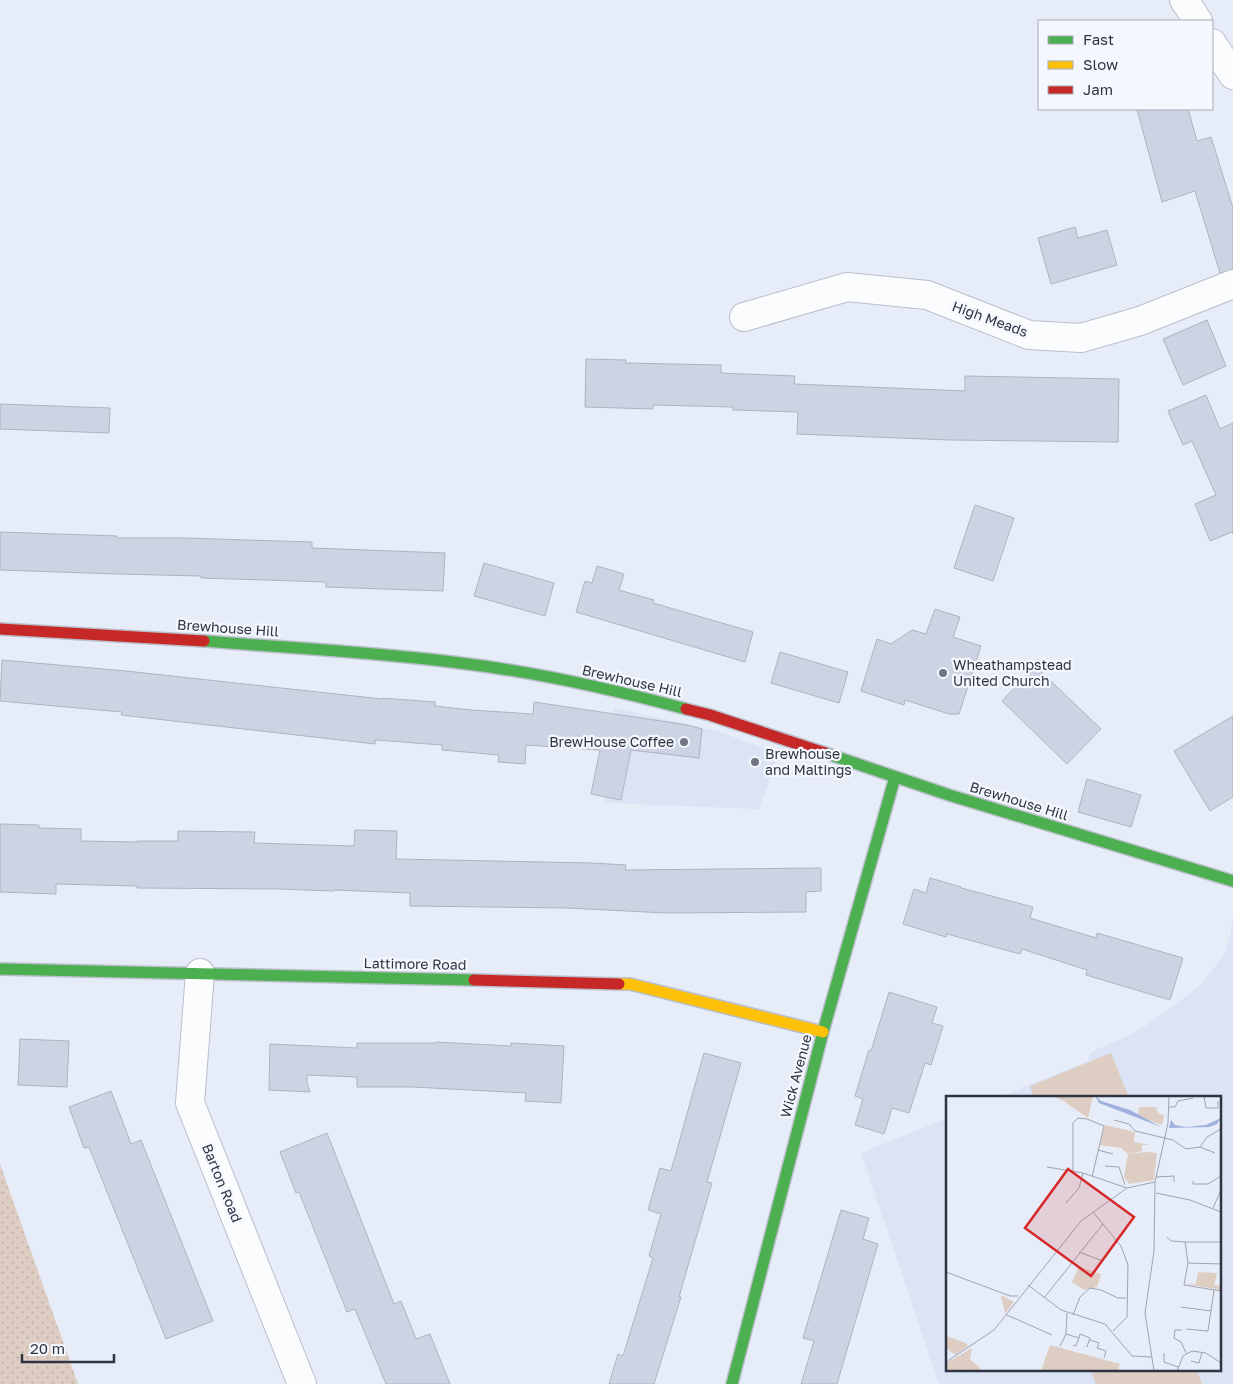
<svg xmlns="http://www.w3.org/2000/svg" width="1233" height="1384" font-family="'Golos Text',sans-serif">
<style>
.built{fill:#dbe3f5}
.green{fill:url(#green-dots)}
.pitch{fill:#decdc3}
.building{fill:#ccd4e4;stroke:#aeb3be}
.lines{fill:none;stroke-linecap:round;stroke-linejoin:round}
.street-casing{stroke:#babfca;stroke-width:30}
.fast-casing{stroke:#babfca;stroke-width:14}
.slow-casing{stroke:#babfca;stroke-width:14}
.jam-casing{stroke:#babfca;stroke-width:14}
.street{stroke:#fbfcfe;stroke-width:28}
.fast{stroke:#4caf50;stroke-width:11}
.slow{stroke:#ffc107;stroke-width:11}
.jam{stroke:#c62828;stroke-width:11}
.poi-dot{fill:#6f7581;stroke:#f4f7fe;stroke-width:2}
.labels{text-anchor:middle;stroke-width:4.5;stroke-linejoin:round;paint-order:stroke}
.street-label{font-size:14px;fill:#2e3441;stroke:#f4f7fe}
.poi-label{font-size:14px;fill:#2e3441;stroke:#f4f7fe;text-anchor:start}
.inset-road{fill:none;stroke:#9da3af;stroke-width:1}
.view{fill:#d62828;fill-opacity:0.15;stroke:#d62828;stroke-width:2.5}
.inset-edge{fill:none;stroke:#2e3441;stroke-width:2.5}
</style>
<defs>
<pattern id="green-dots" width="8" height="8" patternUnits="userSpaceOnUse" patternTransform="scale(1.25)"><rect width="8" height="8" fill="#decdc3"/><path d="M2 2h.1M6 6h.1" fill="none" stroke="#bfb1a9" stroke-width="1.8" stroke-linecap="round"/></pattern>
</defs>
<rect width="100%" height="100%" fill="#e7edf8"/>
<g class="built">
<polygon points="614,708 716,731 779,753 759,809 604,803"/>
<polygon points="1233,914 1233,1384 939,1384 861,1153 947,1118 947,1370 1219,1370 1219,1098 997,1098 1088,1061 1091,1052 1128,1036 1145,1026 1192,992 1203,982 1225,954 1229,936 1230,936"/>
</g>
<polygon class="green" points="0,1164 78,1384 0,1384"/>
<g class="pitch">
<polygon points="1111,1053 1129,1098 1034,1098 1030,1086"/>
<polygon points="1091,1370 1197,1370 1202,1384 1096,1384"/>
</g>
<g class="building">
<polygon points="1137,109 1188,109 1197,141 1211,137 1233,208 1233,269 1220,273 1195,191 1162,202"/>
<polygon points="1075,227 1078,238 1107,230 1117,265 1051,284 1038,238"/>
<polygon points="1207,320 1226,366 1183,385 1163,339"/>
<polygon points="586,359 626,360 626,363 721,365 721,373 795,376 794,384 965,391 965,376 1119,379 1118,442 950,440 797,434 798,412 733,410 733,407 653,405 653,409 585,407"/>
<polygon points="1206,395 1220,429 1233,423 1233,534 1232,532 1210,541 1195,504 1216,495 1192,441 1183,445 1168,411"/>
<polygon points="0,404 110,408 109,433 0,429"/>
<polygon points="975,505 1014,518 993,581 954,568"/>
<polygon points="0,532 117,536 117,538 185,538 312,542 312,548 445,553 443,591 326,587 326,582 201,578 201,576 118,574 0,570"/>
<polygon points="484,563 554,583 545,616 474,596"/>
<polygon points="597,566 624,574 619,590 654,600 653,603 753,632 745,662 576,612 585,581 592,583"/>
<polygon points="935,609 960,617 953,637 981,646 959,714 949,714 905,700 904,705 861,691 877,639 891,644 912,630 926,634"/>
<polygon points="780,652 848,672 839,703 771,683"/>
<polygon points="2,660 126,671 382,699 382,698 435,702 435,706 471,710 533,714 534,702 688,725 702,729 699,758 631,750 621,800 591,794 600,750 526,745 525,764 498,762 499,755 442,750 442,745 375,740 375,744 121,715 122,712 0,701"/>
<polygon points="1035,666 1101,729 1067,764 1002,701"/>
<polygon points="1233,716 1233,797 1210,811 1174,751"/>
<polygon points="1087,779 1141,795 1131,827 1078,812"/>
<polygon points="0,824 39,825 39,828 81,829 81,841 137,842 137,841 178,841 178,831 255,832 254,843 354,846 355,830 397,831 396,859 592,863 626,865 625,870 821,868 821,891 806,892 806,912 666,913 567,908 410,906 410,893 334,890 334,891 278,889 137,888 137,886 56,884 56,894 0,892"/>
<polygon points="930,878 961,887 961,888 1033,907 1030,918 1096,938 1097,933 1183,958 1170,1000 1086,975 1087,970 1022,949 1020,954 947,934 946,937 903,924 914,889 926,893"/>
<polygon points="889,992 937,1007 932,1023 943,1026 931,1065 925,1063 909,1113 892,1108 884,1134 855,1125 863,1099 855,1096 869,1050 871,1051"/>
<polygon points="20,1039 69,1041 67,1087 18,1085"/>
<polygon points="436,1042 511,1046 511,1043 564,1046 561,1103 525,1101 526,1093 413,1087 357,1087 357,1077 307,1075 307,1083 310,1092 269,1090 270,1044 357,1048 357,1043 436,1043"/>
<polygon points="704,1053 741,1063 707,1182 712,1183 679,1297 681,1297 654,1384 609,1384 618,1354 623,1356 653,1258 649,1256 661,1214 648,1210 660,1168 671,1171"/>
<polygon points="111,1091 131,1144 141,1140 213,1321 166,1339 89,1147 84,1148 69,1107"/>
<polygon points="327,1133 394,1304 401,1301 416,1339 430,1334 450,1384 386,1384 355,1309 347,1312 299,1192 296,1193 280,1152"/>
<polygon points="841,1210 869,1218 863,1239 878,1244 837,1384 801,1384 814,1341 803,1338"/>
</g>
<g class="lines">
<defs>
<g id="street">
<polyline points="1184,0 1198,21"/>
<polyline points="1212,43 1233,75"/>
<polyline points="744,317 847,287 927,295 1029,335 1081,338 1140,321 1233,284"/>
<polyline points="200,973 190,1103 302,1384"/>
</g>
<g id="fast">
<path d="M204,641C289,648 375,652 460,663C536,672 612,689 686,709"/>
<polyline points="825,753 949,795 1233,881"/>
<polyline points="0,969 474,980"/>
<polyline points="732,1384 823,1032 895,777"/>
</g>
<polyline id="slow" points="619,984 630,984 823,1032"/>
<g id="jam">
<polyline points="0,629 204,641"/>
<polyline points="686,709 710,715 825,753"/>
<polyline points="474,980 619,984"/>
</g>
</defs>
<use href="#street" class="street-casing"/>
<use href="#fast" class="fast-casing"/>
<use href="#slow" class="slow-casing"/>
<use href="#jam" class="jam-casing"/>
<use href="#street" class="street"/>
<use href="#fast" class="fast"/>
<use href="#slow" class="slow"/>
<use href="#jam" class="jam"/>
</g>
<g class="poi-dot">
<circle cx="943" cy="673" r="5"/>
<circle cx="684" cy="742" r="5"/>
<circle cx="755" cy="762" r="5"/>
</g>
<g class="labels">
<g class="street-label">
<text transform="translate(990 319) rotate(20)" y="5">High Meads</text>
<text transform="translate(228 628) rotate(4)" y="5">Brewhouse Hill</text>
<text transform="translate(632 681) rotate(13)" y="5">Brewhouse Hill</text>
<text transform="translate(1019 801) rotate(17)" y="5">Brewhouse Hill</text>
<text transform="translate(415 964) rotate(1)" y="5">Lattimore Road</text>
<text transform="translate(796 1076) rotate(-75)" y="5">Wick Avenue</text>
<text transform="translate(222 1183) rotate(68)" y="5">Barton Road</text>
</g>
<g class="poi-label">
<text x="953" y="670">Wheathampstead<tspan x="953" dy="16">United Church</tspan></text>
<text x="674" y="747" text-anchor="end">BrewHouse Coffee</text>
<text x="765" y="759">Brewhouse<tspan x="765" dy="16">and Maltings</tspan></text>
</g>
</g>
<g transform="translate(946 1096)">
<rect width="275" height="275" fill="#e7edf8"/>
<path d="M105,0H147L142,22L116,4ZM159,29L189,36L188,46L204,49H196V55L182,58L175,52L154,49ZM133,171L155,178L151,191L138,194L126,186ZM252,176L271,177L268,189L275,190V194L240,188H250ZM104,249L174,268L172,273L176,275H95ZM7,263L20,275H0V267Z" fill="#decdc3"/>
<path d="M193,11H210L212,17L218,19L216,29L192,20ZM55,199L68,206L59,218ZM0,240L20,247L22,250L9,259L0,252ZM26,252L24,263L37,275H20L7,263Z" fill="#decdc3"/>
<path d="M200,56L211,57L208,84L183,88L178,81L182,58Z" fill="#decdc3"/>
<path d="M103,265L126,267L125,275H103Z" fill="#decdc3"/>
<path d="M149,0L155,5L184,14L215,31L153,7ZM275,22L271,28L263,31L223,32L225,24L229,29L240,31L260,29Z" fill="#9eb0dd"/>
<path class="inset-road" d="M258,0L260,12H272V5M223,11H229L232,5L247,2M168,24L183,28L189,35L227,44L240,53L254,51M254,51L261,41L275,33M254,51L269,57M152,54L167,58M159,70L173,71L179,89M101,71L137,77L181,92M127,75V27L132,22L141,23L158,30L146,81M210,81L228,80V86M247,85V88H262L275,80M210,97L244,104L275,116M120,107L133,92L137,77M267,112L275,94M147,116L175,150L182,169L181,221L167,235M221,141L225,145L239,146L242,167M239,146H275M133,156L157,165M275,168L242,167L238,189L275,195M0,176L64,200H72M82,189L115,214L159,228L186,260L205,261M98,202L157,128M235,211L265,215M61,219L106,239M127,219L134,201L144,192L155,194L172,202H180M240,233L262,235L268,194M236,234H229L228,242L235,246L240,257M120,238L133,242L130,250L127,249M133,242L134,238L144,242L141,251M144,244L153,247L151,252L160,255L158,262M114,250L120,238L121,217M218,257V266L232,271M245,265L253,267L256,256M0,266L48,234L135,125L181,92L209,86M208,275L199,217L208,155L209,86L222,27L223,0M231,275L237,260L246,255L260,257L275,267"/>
<path class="view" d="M122,73L188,121L145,180L79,132Z"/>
<rect width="275" height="275" class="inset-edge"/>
</g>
<rect x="1038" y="20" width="175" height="90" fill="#f4f7fe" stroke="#a5a9b2"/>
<rect x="1048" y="36" width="25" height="8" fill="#4caf50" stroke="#a5a9b2"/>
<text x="1083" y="45" font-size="15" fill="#2e3441">Fast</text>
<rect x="1048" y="61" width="25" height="8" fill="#ffc107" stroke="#a5a9b2"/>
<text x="1083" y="70" font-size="15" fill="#2e3441">Slow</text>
<rect x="1048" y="86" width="25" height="8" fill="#c62828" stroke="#a5a9b2"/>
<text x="1083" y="95" font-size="15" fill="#2e3441">Jam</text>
<path d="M22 1354v8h92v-8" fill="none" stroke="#2e3441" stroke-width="2.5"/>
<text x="30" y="1354" font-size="15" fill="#2e3441" stroke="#f4f7fe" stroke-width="4" paint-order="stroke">20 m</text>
</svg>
